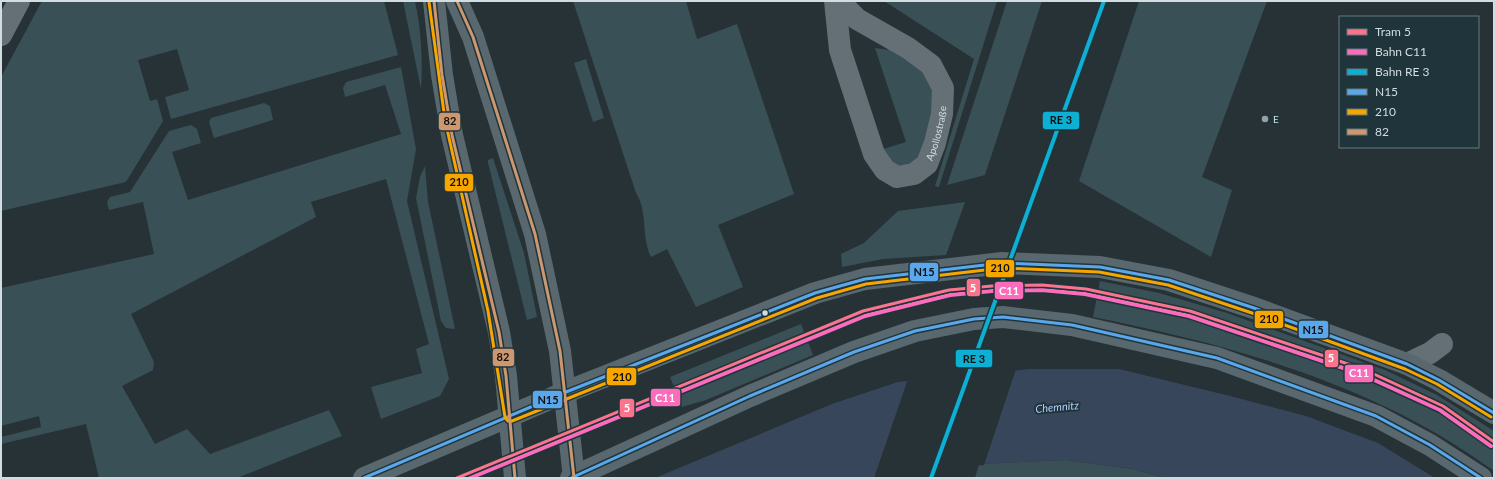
<svg xmlns="http://www.w3.org/2000/svg" width="1495" height="479" font-family="Lato,sans-serif">
<style>
.green{fill:#3a5057}
.water{fill:#38465c}
.pier{fill:#263235}
.lines{fill:none;stroke-linecap:round;stroke-linejoin:round}
.minor{stroke:#657076;stroke-width:22}
.major{stroke:#59686e;stroke-width:22}
.bus-1-casing{stroke:#20353b;stroke-width:6}
.bus-2-casing{stroke:#20353b;stroke-width:6}
.bus-3-casing{stroke:#20353b;stroke-width:6}
.bus-1{stroke:#5aa8eb;stroke-width:3}
.bus-2{stroke:#f7a600;stroke-width:3}
.bus-3{stroke:#cd976f;stroke-width:3}
.rail-1-casing{stroke:#20353b;stroke-width:7}
.rail-2-casing{stroke:#20353b;stroke-width:7}
.rail-1{stroke:#fb6dba;stroke-width:4}
.rail-2{stroke:#0dafd3;stroke-width:4}
.tram-1-casing{stroke:#20353b;stroke-width:6}
.tram-1{stroke:#fc738d;stroke-width:3}
.poi-dot{fill:#95a1a5;stroke:#20353b;stroke-width:1.5}
.bus-dot{fill:#d1dde1;stroke:#20353b;stroke-width:1.5}
.labels{text-anchor:middle;stroke-width:4;stroke-linejoin:round;paint-order:stroke}
.poi-label{font-size:10px;fill:#d1dde1;stroke:#20353b;text-anchor:start}
.street-label{font-size:10px;fill:#d1dde1;stroke:#20353b}
.water-label{font-size:11px;font-style:italic;fill:#b0cdfc;stroke:#20353b}
.line-badge{stroke:#20353b;stroke-width:1.5}
.badge-label{font-size:11px;text-anchor:middle;font-weight:bold;fill:#fff}
.pale-badge-label{font-size:11px;text-anchor:middle;font-weight:bold;fill:#111}
</style>
<rect width="100%" height="100%" fill="#263235"/>
<g class="green">
<polygon points="42,1 384,1 398,55 171,119 165,97 189,90 177,49 138,60 150,101 157,99 163,121 126,182 1,211 1,77"/>
<path d="M403,1H415C421,29 423,60 421,89Z"/>
<path d="M573,1H686L697,39L737,24L794,194L718,225L743,287L696,307L667,249L651,257C641,237 648,211 636,193Z"/>
<polygon points="884,1 997,1 939,187 935,186 974,59"/>
<polygon points="1007,1 1042,1 985,175 947,185"/>
<polygon points="1139,1 1267,1 1202,177 1232,190 1211,257 1079,181"/>
<polygon points="875,48 906,52 936,89 930,144 911,165 896,166 873,152 906,142"/>
<polygon points="586,59 604,118 593,122 574,63"/>
<polygon points="401,67 416,149 407,201 449,379 440,396 381,419 371,387 422,373 416,349 429,344 386,179 311,202 316,217 131,314 154,362 153,370 122,386 155,444 187,429 210,454 329,410 342,436 237,478 99,478 86,424 1,444 1,437 41,427 39,416 1,426 1,288 154,254 143,202 109,210 107,202 110,197 130,192 169,131 191,125 197,129 201,143 172,152 188,200 401,134 385,85 345,97 343,88 346,82"/>
<polygon points="264,103 270,106 273,120 214,138 209,122 211,118"/>
<polygon points="493,158 524,253 537,317 527,320 488,163 488,160"/>
<polygon points="425,166 428,202 455,329 446,328 441,321 416,198 420,177"/>
<polygon points="965,202 946,255 883,259 842,267 841,254 864,243 898,211"/>
<path d="M1100,281L1159,293L1227,313L1385,370L1437,395L1494,431V471C1377,385 1233,345 1093,317Z"/>
<polygon points="801,324 813,355 706,400 682,407 670,377"/>
<polygon points="1065,460 1133,469 1165,478 975,478 979,464"/>
</g>
<polygon class="water" points="1030,369 1119,369 1230,396 1306,416 1378,443 1435,478 1165,478 1133,469 1065,460 959,465 906,478 655,478 832,404 898,382"/>
<polygon class="pier" points="1016,369 984,465 959,467 913,478 874,478 908,379"/>
<g class="lines">
<g class="minor">
<path id="s1" d="M835,1L840,50L874,154L885,170L897,177L914,174L927,164L935,143L942,114L943,88L931,65L908,48L857,19L839,1"/>
<polyline points="1,35 19,1"/>
<polyline points="1407,364 1430,353 1442,344"/>
</g>
<g class="major">
<polyline points="434,1 442,75 452,135 499,332 506,376 515,478"/>
<polyline points="457,1 473,37 535,234 560,351 574,478"/>
<polyline points="364,478 566,392 815,293 865,279 1002,263 1100,267 1169,280 1254,308 1407,364 1439,380 1494,413"/>
<polyline points="571,478 750,396 854,352 915,331 974,319 1003,317 1072,325 1217,358 1376,416 1430,445 1481,478"/>
</g>
<defs>
<g id="bus-1">
<polyline points="364,478 566,392 815,293 865,279 1002,263 1100,267 1169,280 1254,308 1407,364 1439,380 1494,413"/>
<polyline points="571,478 750,396 854,352 915,331 974,319 1003,317 1072,325 1217,358 1376,416 1430,445 1481,478"/>
</g>
<polyline id="bus-2" points="429,2 445,120 488,311 505,417 508,421 512,421 817,298 866,284 1002,268 1099,272 1168,285 1252,313 1405,369 1437,384 1491,417"/>
<g id="bus-3">
<polyline points="434,1 442,75 452,135 499,332 506,376 515,478"/>
<polyline points="457,1 473,37 535,234 560,351 574,478"/>
</g>
</defs>
<use href="#bus-1" class="bus-1-casing"/>
<use href="#bus-2" class="bus-2-casing"/>
<use href="#bus-3" class="bus-3-casing"/>
<use href="#bus-1" class="bus-1"/>
<use href="#bus-2" class="bus-2"/>
<use href="#bus-3" class="bus-3"/>
<defs>
<polyline id="rail-1" points="470,478 865,316 950,295 992,291 1042,290 1085,294 1189,316 1361,374 1440,410 1491,446"/>
<polyline id="rail-2" points="931,478 1104,1"/>
</defs>
<use href="#rail-1" class="rail-1-casing"/>
<use href="#rail-2" class="rail-2-casing"/>
<use href="#rail-1" class="rail-1"/>
<use href="#rail-2" class="rail-2"/>
<defs>
<polyline id="tram-1" points="457,478 863,311 949,290 992,286 1042,285 1086,289 1190,311 1363,369 1443,406 1494,442"/>
</defs>
<use href="#tram-1" class="tram-1-casing"/>
<use href="#tram-1" class="tram-1"/>
</g>
<circle class="poi-dot" cx="1265" cy="119" r="4"/>
<circle class="bus-dot" cx="765" cy="313" r="3.5"/>
<g class="labels">
<g class="poi-label">
<text x="1273" y="123">E</text>
</g>
<g class="street-label">
<text dy="4" stroke="none"><textPath href="#s1" startOffset="258">Apollostraße</textPath></text>
</g>
<g class="water-label">
<text transform="translate(1057 407) rotate(-5)" y="4">Chemnitz</text>
</g>
</g>
<g class="line-badge">
<rect x="1042" y="111" width="38" height="19" rx="4" fill="#0dafd3"/>
<rect x="438" y="112" width="23" height="19" rx="4" fill="#cd976f"/>
<rect x="444" y="173" width="30" height="19" rx="4" fill="#f7a600"/>
<rect x="985" y="259" width="30" height="19" rx="4" fill="#f7a600"/>
<rect x="909" y="262" width="30" height="20" rx="4" fill="#5aa8eb"/>
<rect x="966" y="278" width="15" height="19" rx="4" fill="#fc738d"/>
<rect x="994" y="281" width="30" height="19" rx="4" fill="#fb6dba"/>
<rect x="1254" y="310" width="30" height="19" rx="4" fill="#f7a600"/>
<rect x="1298" y="320" width="31" height="19" rx="4" fill="#5aa8eb"/>
<rect x="492" y="348" width="23" height="19" rx="4" fill="#cd976f"/>
<rect x="1324" y="349" width="15" height="19" rx="4" fill="#fc738d"/>
<rect x="955" y="349" width="38" height="19" rx="4" fill="#0dafd3"/>
<rect x="1344" y="364" width="30" height="19" rx="4" fill="#fb6dba"/>
<rect x="606" y="367" width="31" height="19" rx="4" fill="#f7a600"/>
<rect x="650" y="388" width="31" height="19" rx="4" fill="#fb6dba"/>
<rect x="532" y="390" width="31" height="19" rx="4" fill="#5aa8eb"/>
<rect x="619" y="398" width="16" height="20" rx="4" fill="#fc738d"/>
</g>
<g class="badge-label">
<text x="973" y="292">5</text>
<text x="1009" y="295">C11</text>
<text x="1331" y="362">5</text>
<text x="1359" y="377">C11</text>
<text x="665" y="402">C11</text>
<text x="627" y="412">5</text>
</g>
<g class="pale-badge-label">
<text x="1061" y="124">RE 3</text>
<text x="450" y="125">82</text>
<text x="459" y="186">210</text>
<text x="1000" y="272">210</text>
<text x="924" y="276">N15</text>
<text x="1269" y="323">210</text>
<text x="1313" y="334">N15</text>
<text x="503" y="361">82</text>
<text x="974" y="363">RE 3</text>
<text x="622" y="381">210</text>
<text x="548" y="404">N15</text>
</g>
<rect width="1495" height="479" fill="none" stroke="#d1dde1" stroke-width="4"/>
<rect x="1339" y="16" width="140" height="132" fill="#20353b" stroke="#67787d"/>
<rect x="1347" y="29" width="20" height="6" fill="#fc738d" stroke="#67787d"/>
<text x="1375" y="36" font-size="12" fill="#d1dde1">Tram 5</text>
<rect x="1347" y="49" width="20" height="6" fill="#fb6dba" stroke="#67787d"/>
<text x="1375" y="56" font-size="12" fill="#d1dde1">Bahn C11</text>
<rect x="1347" y="69" width="20" height="6" fill="#0dafd3" stroke="#67787d"/>
<text x="1375" y="76" font-size="12" fill="#d1dde1">Bahn RE 3</text>
<rect x="1347" y="89" width="20" height="6" fill="#5aa8eb" stroke="#67787d"/>
<text x="1375" y="96" font-size="12" fill="#d1dde1">N15</text>
<rect x="1347" y="109" width="20" height="6" fill="#f7a600" stroke="#67787d"/>
<text x="1375" y="116" font-size="12" fill="#d1dde1">210</text>
<rect x="1347" y="129" width="20" height="6" fill="#cd976f" stroke="#67787d"/>
<text x="1375" y="136" font-size="12" fill="#d1dde1">82</text>
</svg>
